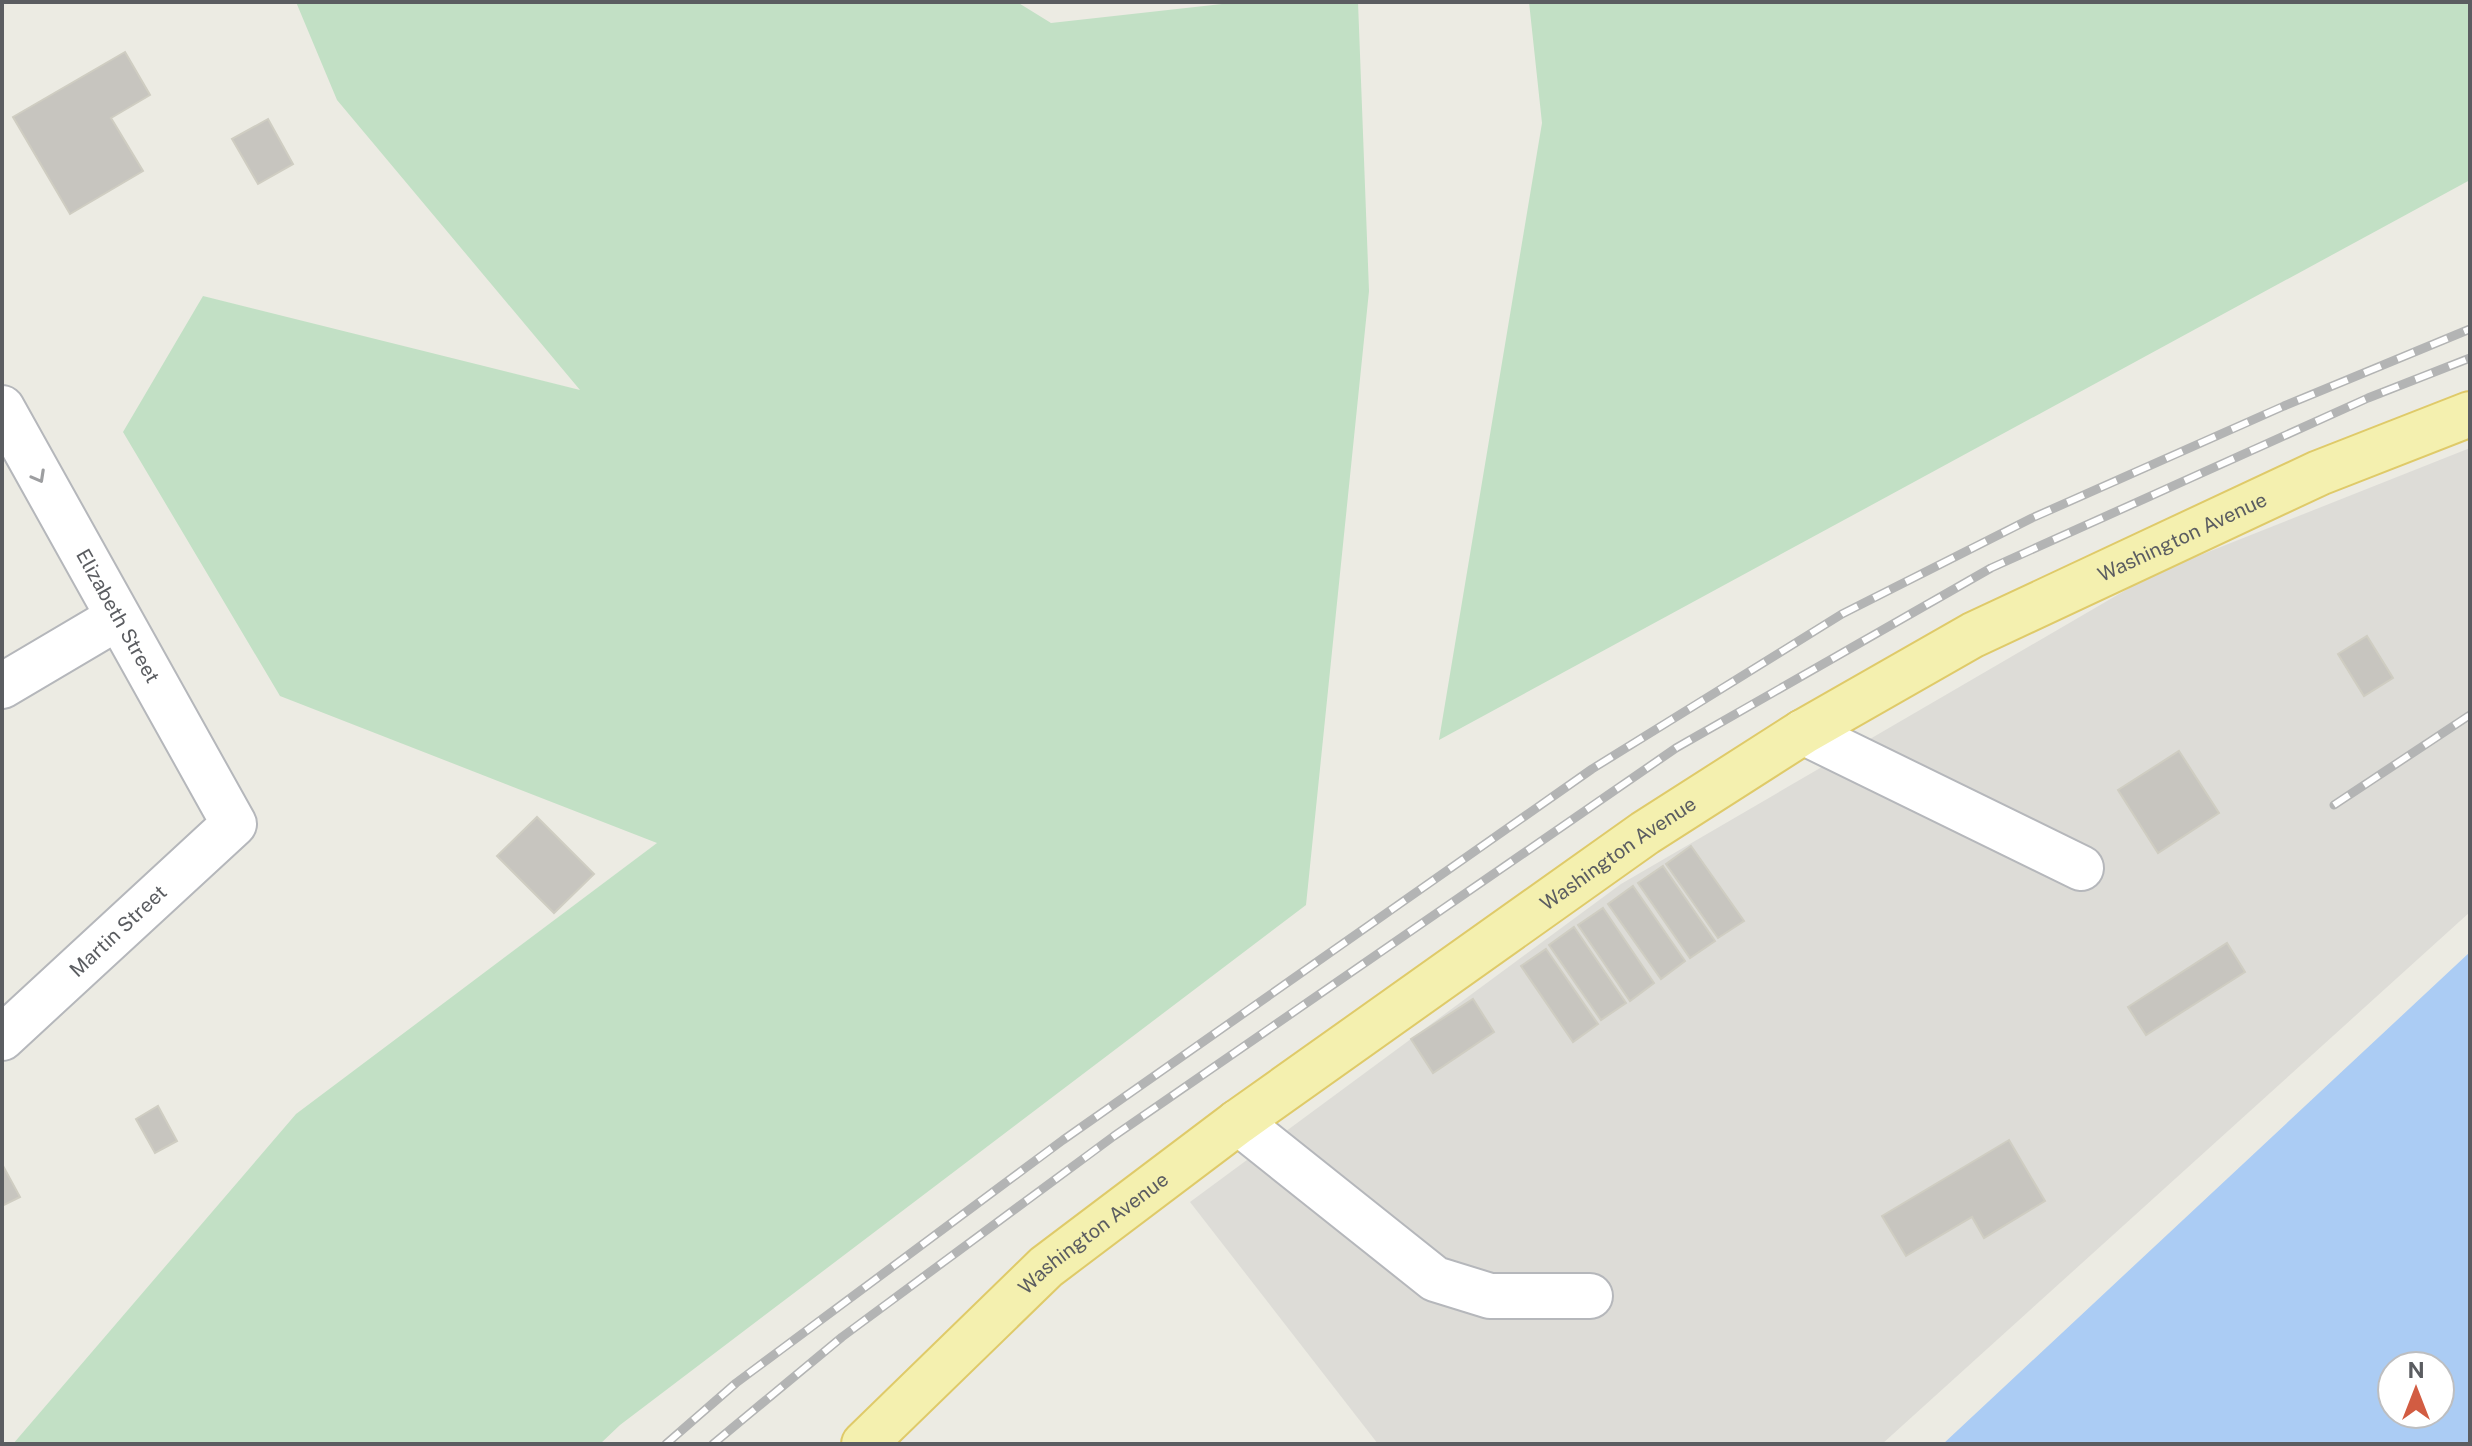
<svg xmlns="http://www.w3.org/2000/svg" width="2472" height="1446" font-family="'Public Sans',sans-serif">
<style>
.industrial{fill:#dddcd7}
.green{fill:#c2e0c5}
.water{fill:#abccf4;fill-rule:evenodd}
.building{fill:#c7c5bf;stroke:#cfcdc2;stroke-width:2}
.lines{fill:none;stroke-linecap:round;stroke-linejoin:round}
.minor-casing{stroke:#b5b7bb;stroke-width:48}
.major-casing{stroke:#dfca69;stroke-width:48}
.minor{stroke:#fff;stroke-width:44}
.major{stroke:#f4f0af;stroke-width:44}
.rail-casing{stroke:#b3b4b4;stroke-width:9}
.rail{stroke:#fff;stroke-width:6;stroke-dasharray:18;stroke-linecap:butt}
.oneway{stroke:#9d9ea0}
.labels{text-anchor:middle;stroke-width:7;stroke-linejoin:round;paint-order:stroke}
.street-label{font-size:20px;fill:#5b5d61;stroke:#fff}
</style>
<rect width="100%" height="100%" fill="#ecebe3"/>
<polygon class="industrial" points="2470,448 2470,912 1882,1444 1378,1444 1190,1202 1621,884 2155,573"/>
<g class="green">
<polygon points="296,2 1017,2 1051,23 1240,2 1358,2 1369,291 1306,905 620,1425 600,1444 13,1444 296,1114 657,843 280,696 123,432 203,296 580,390 337,100"/>
<polygon points="1529,2 2470,2 2470,180 1439,740 1542,123"/>
</g>
<path class="water" d="M2470,952V1444H1943ZM2392,1366H2440V1414H2392Z"/>
<g class="building">
<polygon points="125,52 150,95 111,118 143,171 70,214 13,117"/>
<polygon points="268,119 293,164 258,184 232,139"/>
<polygon points="2367,636 2393,678 2364,696 2338,654"/>
<polygon points="2179,751 2219,813 2158,853 2118,790"/>
<polygon points="537,817 594,874 554,913 497,856"/>
<polygon points="1691,846 1744,921 1718,938 1666,864"/>
<polygon points="1663,866 1715,941 1690,958 1638,883"/>
<polygon points="1633,886 1685,961 1661,979 1608,904"/>
<polygon points="1603,908 1654,983 1630,1001 1578,925"/>
<polygon points="1574,927 1626,1003 1601,1020 1549,945"/>
<polygon points="2227,943 2245,972 2146,1035 2128,1007"/>
<polygon points="1546,949 1598,1024 1573,1042 1521,966"/>
<polygon points="1473,999 1494,1032 1433,1073 1411,1039"/>
<polygon points="158,1106 177,1141 155,1153 136,1119"/>
<polygon points="2009,1140 2045,1201 1984,1238 1972,1217 1906,1256 1882,1216"/>
<polygon points="2,1164 20,1197 2,1206"/>
</g>
<g class="lines">
<defs>
<g id="minor">
<path id="s1" d="M2,408L234,824L2,1038"/>
<polyline points="2,686 117,618"/>
<polyline points="1803,732 2081,868"/>
<polyline points="1238,1122 1435,1279 1490,1296 1590,1296"/>
</g>
<g id="major">
<path id="s2" d="M864,1444L1046,1267L1238,1122L1645,833L1803,732L1973,635L2319,473L2470,414"/>
</g>
</defs>
<use href="#minor" class="minor-casing"/>
<use href="#major" class="major-casing"/>
<use href="#minor" class="minor"/>
<use href="#major" class="major"/>
<defs>
<g id="rail">
<polyline points="2334,805 2470,715"/>
<polyline points="666,1444 736,1383 1063,1140 1592,769 1842,614 2032,518 2284,406 2470,329"/>
<polyline points="713,1444 842,1337 1114,1136 1676,748 1991,568 2368,398 2470,358"/>
</g>
</defs>
<use href="#rail" class="rail-casing"/>
<use href="#rail" class="rail"/>
</g>
<defs><path id="oneway-chevron" d="M-2-3.5L2.5 0L-2 3.5" fill="none" stroke-width="1.6" stroke-linecap="round" stroke-linejoin="round" transform="scale(2)"/></defs>
<use class="oneway" href="#oneway-chevron" transform="translate(39 477) rotate(61)"/>
<g class="labels">
<g class="street-label">
<text dy="7" stroke="none"><textPath href="#s2" startOffset="1608">Washington Avenue</textPath></text>
<text dy="7" stroke="none"><textPath href="#s1" startOffset="238">Elizabeth Street</textPath></text>
<text dy="7" stroke="none"><textPath href="#s2" startOffset="960">Washington Avenue</textPath></text>
<text transform="translate(118 931) rotate(-43)" y="7">Martin Street</text>
<text dy="7" stroke="none"><textPath href="#s2" startOffset="312">Washington Avenue</textPath></text>
</g>
</g>
<rect width="2472" height="1446" fill="none" stroke="#5b5d61" stroke-width="8"/>
<g transform="translate(2416 1390)"><circle r="38" fill="#ffffff" stroke="#bdbec0" stroke-width="2"/>
<path d="M0-6L14 30L0 20L-14 30Z" fill="#d25c42"/>
<text y="-12" font-size="22" font-weight="bold" text-anchor="middle" fill="#5b5d61">N</text>
</g>
</svg>
